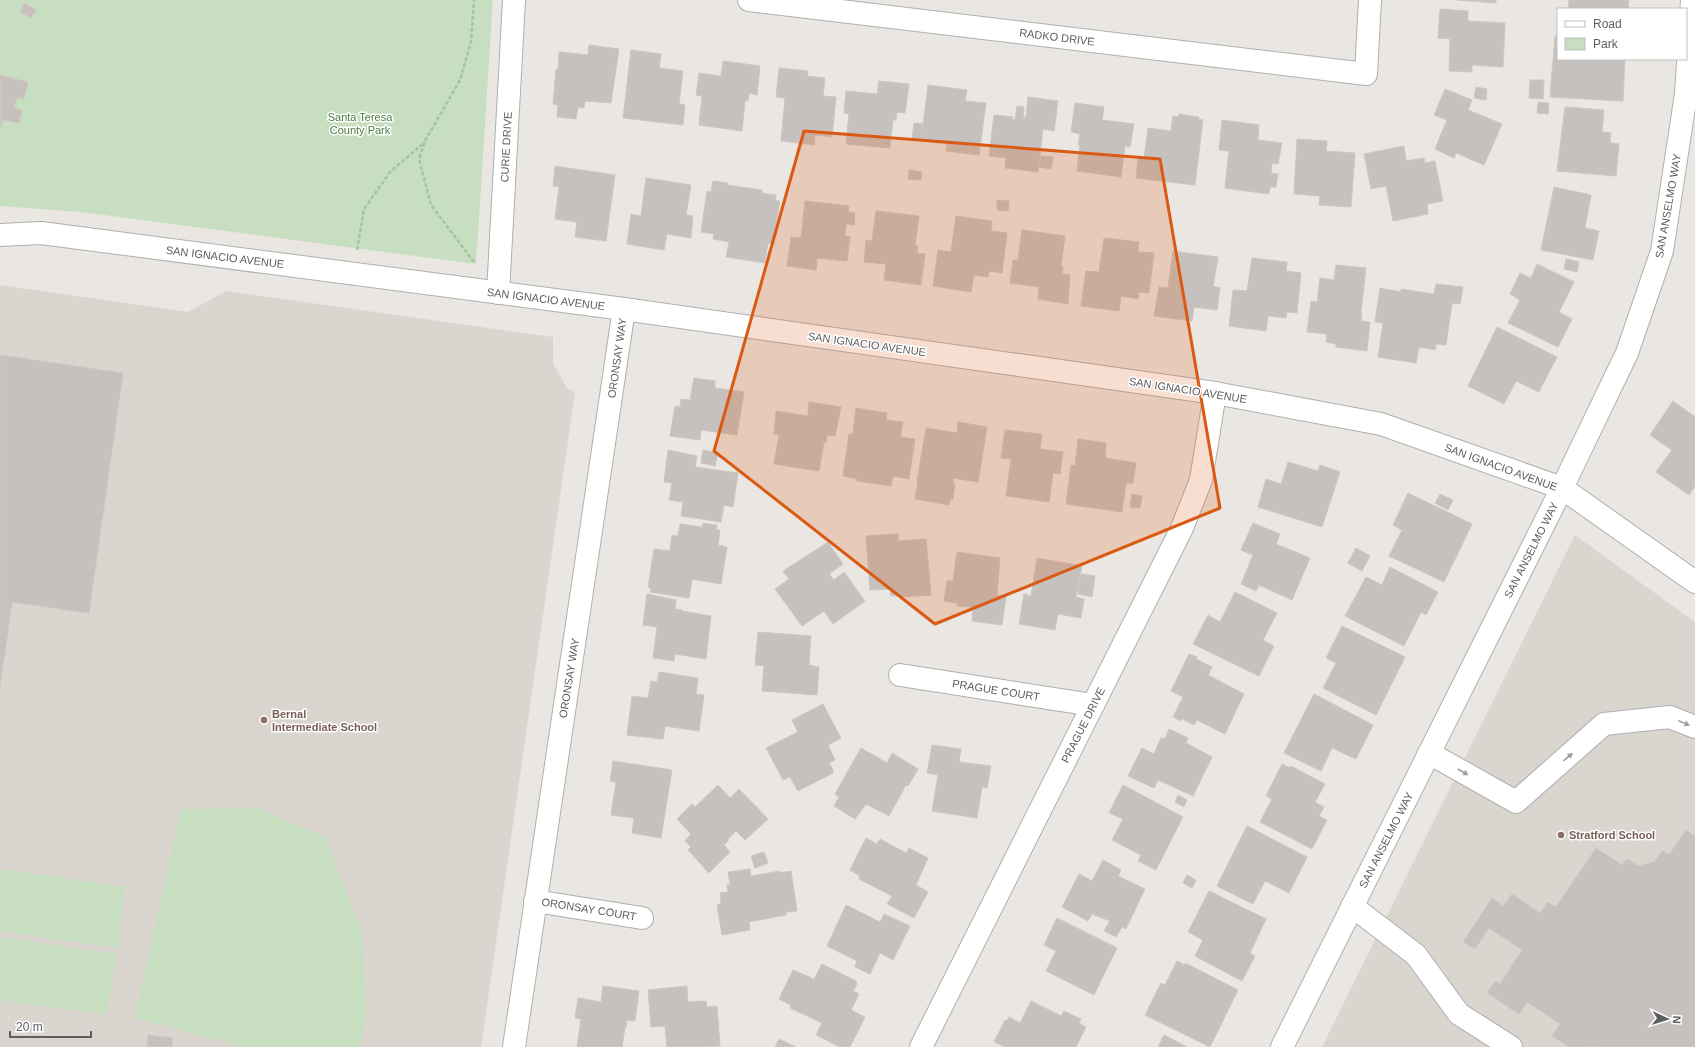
<svg xmlns="http://www.w3.org/2000/svg" width="1695" height="1047" font-family="Helvetica,sans-serif">
<style>
.education{fill:#dad6cf}
.green{fill:#c7dfc0}
.building{fill:#c6c1be;stroke:#cec7c0}
.lines{fill:none;stroke-linecap:round;stroke-linejoin:round}
.minor-casing{stroke:#acb0b2;stroke-width:24}
.path{stroke:#9fc6a1;stroke-width:2.5;stroke-dasharray:4 2;stroke-linecap:butt}
.minor{stroke:#fff;stroke-width:22}
.oneway{fill:#9c9ea0}
.marked{fill:#da5a14;fill-opacity:0.2;stroke:#da5a14;stroke-width:3;stroke-linejoin:round}
.education-dot{fill:#8d6e63;stroke:#fff;stroke-width:1.5}
.labels{text-anchor:middle;stroke-width:3;stroke-linejoin:round;paint-order:stroke}
.street-label{font-size:11px;fill:#5a5e60;stroke:#fff}
.park-label{font-size:11px;fill:#477b3e;stroke:#fff}
.education-label{font-size:11px;font-weight:bold;fill:#785e54;stroke:#fff;text-anchor:start}
</style>
<rect width="100%" height="100%" fill="#eae6e1"/>
<g class="education">
<polygon points="0,285 188,312 226,291 553,337 553,363 566,387 575,393 481,1047 0,1047"/>
<polygon points="1575,535 1695,622 1695,1047 1322,1047"/>
</g>
<g class="green">
<polygon points="0,0 493,0 476,264 81,212 0,206"/>
<polygon points="258,808 326,838 363,936 366,1015 361,1047 244,1047 135,1018 181,809"/>
<polygon points="0,869 125,887 117,948 0,931"/>
<polygon points="0,937 116,954 107,1015 0,1000"/>
</g>
<g class="building">
<polygon points="1457,0 1496,0 1496,3"/>
<polygon points="1569,0 1629,0 1628,9 1568,9"/>
<polygon points="24,3 36,10 31,18 20,12"/>
<polygon points="1440,9 1468,11 1468,21 1505,23 1503,67 1472,65 1472,72 1449,71 1450,39 1438,38"/>
<polygon points="1555,36 1558,36 1558,59 1625,59 1623,101 1550,97"/>
<polygon points="589,45 619,49 611,103 585,101 584,108 578,107 576,119 557,117 558,105 553,104 556,69 558,70 559,52 588,55"/>
<polygon points="631,50 661,54 659,68 683,71 679,104 685,105 683,125 623,118"/>
<polygon points="723,61 760,66 757,95 749,93 748,101 745,101 742,131 699,125 702,96 696,95 699,73 721,76"/>
<polygon points="779,68 808,71 807,76 825,78 823,96 836,97 832,137 815,135 814,145 781,141 785,98 776,97"/>
<polygon points="0,75 28,82 24,99 17,97 14,108 22,110 19,123 3,120 1,129"/>
<polygon points="1530,80 1544,80 1543,99 1529,98"/>
<polygon points="879,81 909,84 905,113 897,112 896,120 893,120 890,148 846,144 849,114 844,113 846,91 877,94"/>
<polygon points="928,85 967,90 965,101 986,103 979,155 946,151 947,144 921,141"/>
<polygon points="1476,87 1487,89 1486,100 1474,98"/>
<polygon points="1445,89 1472,100 1468,110 1502,124 1484,165 1456,153 1454,158 1435,149 1447,120 1434,115"/>
<polygon points="1028,97 1058,101 1054,131 1043,129 1038,172 1005,168 1006,158 989,156 994,115 1013,117 1012,119 1015,120 1017,106 1024,107 1023,117 1026,117"/>
<polygon points="1538,102 1549,103 1548,114 1537,113"/>
<polygon points="1075,103 1104,107 1102,120 1134,124 1130,147 1125,146 1121,177 1077,171 1080,145 1078,145 1080,134 1071,132"/>
<polygon points="1565,107 1604,110 1602,132 1611,133 1610,143 1619,144 1616,176 1557,171"/>
<polygon points="1179,114 1199,117 1199,119 1203,120 1195,185 1136,178 1138,159 1144,159 1148,128 1171,131 1173,116 1178,117"/>
<polygon points="1222,120 1259,125 1258,140 1282,143 1278,164 1272,163 1271,173 1278,174 1276,187 1270,187 1269,194 1225,188 1229,151 1219,150"/>
<polygon points="914,123 923,124 921,139 912,138"/>
<polygon points="1297,139 1327,141 1326,151 1355,153 1351,207 1319,205 1320,196 1294,194"/>
<polygon points="1404,146 1406,161 1424,158 1425,163 1435,161 1443,201 1427,204 1428,214 1393,221 1386,186 1371,189 1364,154"/>
<polygon points="1041,156 1053,157 1051,169 1039,167"/>
<polygon points="555,166 615,175 606,241 575,237 577,222 555,219 559,187 553,186"/>
<polygon points="909,170 922,172 921,180 908,179"/>
<polygon points="646,178 691,185 686,215 693,216 691,238 667,234 664,250 627,244 631,214 641,216"/>
<polygon points="713,181 728,183 727,185 762,190 762,193 776,195 775,200 780,201 773,244 768,243 765,263 726,257 729,242 713,239 714,234 701,232 707,191 711,192"/>
<polygon points="1554,187 1591,195 1585,228 1599,231 1593,260 1541,250"/>
<polygon points="997,200 1009,201 1008,211 997,210"/>
<polygon points="805,201 849,206 848,212 855,213 854,225 846,224 845,236 850,237 847,261 817,258 816,270 787,266 791,237 801,238"/>
<polygon points="876,211 919,216 915,245 918,246 917,253 925,254 921,285 884,280 886,264 864,262 866,240 872,241"/>
<polygon points="956,216 992,221 991,231 1007,233 1002,273 989,271 988,277 974,275 971,292 933,286 938,250 951,252"/>
<polygon points="1022,230 1065,236 1061,266 1063,266 1062,274 1070,275 1068,304 1038,299 1039,287 1010,283 1013,260 1018,260"/>
<polygon points="1104,238 1139,242 1138,252 1154,253 1149,293 1139,292 1138,299 1121,296 1119,311 1081,306 1086,271 1099,272"/>
<polygon points="1173,251 1218,257 1213,286 1220,288 1217,310 1194,307 1192,321 1154,316 1159,287 1168,288"/>
<polygon points="1252,258 1287,262 1286,271 1301,273 1297,313 1287,312 1286,318 1268,316 1266,331 1229,326 1233,290 1247,291"/>
<polygon points="1566,259 1579,262 1577,272 1564,269"/>
<polygon points="1537,264 1574,282 1559,312 1572,319 1558,347 1508,323 1520,300 1510,294 1520,273 1531,278"/>
<polygon points="1336,265 1366,268 1361,312 1362,313 1361,321 1370,322 1367,351 1336,347 1336,344 1326,342 1327,334 1307,332 1311,301 1317,302 1320,278 1334,280"/>
<polygon points="1436,284 1463,287 1460,304 1452,303 1446,345 1436,344 1435,350 1419,347 1416,363 1378,357 1383,323 1375,322 1380,288 1401,292 1401,289 1434,294"/>
<polygon points="1497,327 1557,357 1539,392 1516,381 1504,404 1468,386"/>
<polygon points="0,355 123,373 89,613 12,602 0,687"/>
<polygon points="694,378 715,381 715,388 744,392 737,435 701,430 700,440 670,436 675,406 680,407 681,399 690,400"/>
<polygon points="1673,401 1695,417 1695,486 1689,495 1656,472 1672,450 1650,435"/>
<polygon points="809,402 841,407 835,436 827,435 826,443 824,442 819,471 774,464 779,435 774,434 776,411 808,416"/>
<polygon points="856,408 887,413 886,420 903,422 900,437 915,439 909,479 893,476 891,486 857,481 857,479 843,476 849,434 853,434"/>
<polygon points="958,422 987,427 978,482 953,478 953,484 955,484 953,499 950,499 949,505 915,499 918,481 917,481 926,428 957,433"/>
<polygon points="1005,430 1042,434 1040,449 1063,452 1060,474 1053,473 1049,502 1006,496 1011,459 1001,458"/>
<polygon points="1078,439 1106,443 1105,458 1136,463 1133,483 1126,483 1122,512 1066,504 1071,465 1075,466"/>
<polygon points="668,450 697,456 695,467 738,473 733,507 724,505 721,522 681,516 683,502 669,500 672,483 664,482"/>
<polygon points="703,450 718,453 715,466 701,463"/>
<polygon points="1288,462 1318,471 1320,465 1340,472 1322,527 1258,507 1266,479 1281,484"/>
<polygon points="1408,493 1472,524 1444,582 1389,556 1402,530 1393,525"/>
<polygon points="1132,494 1142,496 1140,508 1130,507"/>
<polygon points="1440,494 1453,500 1448,510 1435,503"/>
<polygon points="703,523 717,525 716,530 720,530 718,545 727,547 721,584 692,579 689,598 650,592 651,588 648,587 654,549 670,551 672,535 678,536 680,524 702,527"/>
<polygon points="1253,523 1280,534 1276,544 1310,558 1292,600 1259,585 1256,591 1241,584 1253,555 1241,550"/>
<polygon points="898,534 898,541 926,539 931,595 900,597 900,595 891,596 890,589 870,590 866,536"/>
<polygon points="828,542 843,564 829,574 834,580 844,572 865,601 833,624 824,611 802,626 775,589 789,579 783,571"/>
<polygon points="1356,548 1370,556 1362,571 1348,563"/>
<polygon points="957,552 1000,558 997,595 1006,596 1002,625 972,621 973,607 957,606 957,603 944,601 947,581 953,581"/>
<polygon points="1037,558 1082,566 1076,597 1084,599 1081,618 1058,614 1055,630 1019,624 1024,594 1031,596"/>
<polygon points="1390,567 1438,592 1426,615 1421,612 1404,646 1345,616 1366,577 1382,585"/>
<polygon points="1081,574 1095,576 1092,597 1078,594"/>
<polygon points="1235,592 1277,613 1263,640 1274,646 1259,676 1193,644 1208,615 1220,622"/>
<polygon points="647,594 676,600 675,609 682,610 682,611 711,616 706,659 675,654 674,661 653,658 657,627 643,625"/>
<polygon points="1342,626 1405,657 1376,715 1323,688 1336,663 1326,658"/>
<polygon points="758,632 811,636 809,665 819,667 817,695 762,691 764,666 755,665"/>
<polygon points="1189,654 1197,657 1196,659 1212,667 1208,675 1244,694 1225,734 1197,720 1194,725 1182,719 1181,721 1173,717 1183,697 1171,691"/>
<polygon points="659,672 698,678 696,694 704,695 699,731 665,726 663,739 627,735 632,696 648,698 651,681 657,682"/>
<polygon points="1314,694 1373,725 1356,759 1332,748 1321,771 1284,753"/>
<polygon points="823,704 841,738 828,745 835,760 829,763 833,770 833,773 798,791 790,777 783,780 766,748 798,732 792,720"/>
<polygon points="1169,729 1188,738 1186,743 1212,757 1193,796 1158,780 1154,788 1128,776 1142,748 1154,754 1161,738 1165,739"/>
<polygon points="932,745 961,749 959,762 991,766 987,788 982,787 977,818 932,811 938,775 927,773"/>
<polygon points="861,748 887,763 892,753 918,769 908,786 906,785 889,816 866,804 855,819 834,806 839,797 835,794"/>
<polygon points="613,761 672,770 661,838 632,833 634,818 611,815 616,782 610,781"/>
<polygon points="1282,764 1290,768 1291,766 1325,784 1315,802 1324,807 1319,816 1327,820 1312,849 1260,822 1272,799 1266,796"/>
<polygon points="718,785 730,798 739,789 768,819 745,840 736,831 728,839 729,840 724,845 730,852 709,873 688,850 691,847 685,841 691,834 677,819 692,804 695,807"/>
<polygon points="1123,785 1183,817 1156,870 1138,861 1141,855 1112,840 1123,819 1109,813"/>
<polygon points="1178,795 1187,800 1184,807 1175,802"/>
<polygon points="1247,826 1307,857 1289,893 1265,881 1253,904 1217,886"/>
<polygon points="1686,830 1695,836 1695,1047 1595,1047 1592,1045 1591,1047 1569,1047 1552,1036 1560,1024 1527,1002 1519,1014 1487,993 1495,981 1500,984 1522,950 1489,928 1475,949 1463,942 1492,898 1503,906 1512,894 1540,913 1548,902 1556,907 1596,848 1622,865 1627,859 1638,866 1654,862 1662,851 1669,855"/>
<polygon points="866,838 877,844 880,839 906,853 909,848 928,858 916,885 928,892 914,918 887,904 892,896 859,879 860,876 850,870"/>
<polygon points="764,852 768,863 755,868 751,856"/>
<polygon points="1103,860 1121,870 1118,876 1145,889 1126,929 1122,927 1116,937 1104,931 1110,921 1092,914 1088,921 1062,907 1079,874 1092,881"/>
<polygon points="750,869 751,876 780,871 780,873 791,871 797,911 786,912 786,915 749,922 750,930 722,935 717,905 721,904 720,893 728,892 727,885 730,885 728,872"/>
<polygon points="1187,875 1196,880 1192,888 1183,883"/>
<polygon points="1209,891 1266,919 1250,953 1255,956 1242,981 1195,956 1203,940 1188,932"/>
<polygon points="846,905 880,922 884,914 910,926 893,960 880,953 870,974 855,967 857,961 827,946"/>
<polygon points="1057,918 1117,948 1094,995 1046,971 1056,951 1044,945"/>
<polygon points="1177,961 1185,965 1185,963 1238,990 1210,1047 1145,1015 1161,983 1165,985"/>
<polygon points="822,964 856,981 857,984 853,991 859,994 851,1010 865,1017 850,1047 840,1047 816,1035 822,1023 790,1008 791,1005 779,999 793,970 814,979"/>
<polygon points="603,986 639,991 635,1021 627,1020 626,1027 625,1027 622,1047 577,1047 581,1019 575,1018 578,998 601,1002"/>
<polygon points="687,986 688,1002 706,1001 707,1007 717,1006 720,1046 667,1047 665,1026 651,1027 648,990"/>
<polygon points="1031,1001 1061,1016 1064,1011 1081,1019 1079,1023 1086,1027 1076,1047 1005,1047 994,1042 1005,1020 1007,1021 1009,1017 1020,1023"/>
<polygon points="148,1035 173,1038 172,1047 147,1047"/>
<polygon points="1164,1035 1187,1047 1158,1047"/>
<polygon points="779,1039 796,1047 775,1047"/>
</g>
<g class="lines">
<defs>
<g id="minor">
<polyline points="749,0 1366,74 1370,0"/>
<polyline points="0,235 41,233 624,309 1215,393 1381,424 1562,488 1695,582"/>
<polyline points="498,293 514,0"/>
<polyline points="900,675 1093,705"/>
<polyline points="1429,753 1516,802 1604,724 1670,717 1695,727"/>
<polyline points="535,901 642,918"/>
<polyline points="1352,906 1416,955 1459,1014 1511,1047"/>
<polyline points="514,1047 624,309"/>
<polyline points="921,1047 1182,528 1201,480 1215,393"/>
<polyline points="1282,1047 1562,488 1627,353 1662,251 1686,94 1692,0"/>
</g>
</defs>
<use href="#minor" class="minor-casing"/>
<g class="path">
<polyline points="357,250 364,209 390,172 425,142"/>
<polyline points="474,262 431,205 419,159 425,141 460,80 471,42 474,0"/>
</g>
<use href="#minor" class="minor"/>
</g>
<defs><path id="oneway-solid" d="M-6-.8H1V-3.2L6.5 0L1 3.2V.8H-6Z"/></defs>
<g class="oneway">
<use href="#oneway-solid" transform="translate(1684 723) rotate(22)"/>
<use href="#oneway-solid" transform="translate(1568 757) rotate(-41)"/>
<use href="#oneway-solid" transform="translate(1463 772) rotate(30)"/>
</g>
<path class="marked" d="M804,131L1160,159L1220,508L935,624L714,451Z"/>
<g class="education-dot">
<circle cx="264" cy="720" r="4"/>
<circle cx="1561" cy="835" r="4"/>
</g>
<g class="labels">
<g class="street-label">
<text transform="translate(1057 37) rotate(7)" y="4">RADKO DRIVE</text>
<text transform="translate(506 147) rotate(-87)" y="4">CURIE DRIVE</text>
<text transform="translate(1668 206) rotate(-80)" y="4">SAN ANSELMO WAY</text>
<text transform="translate(225 257) rotate(7)" y="4">SAN IGNACIO AVENUE</text>
<text transform="translate(546 299) rotate(7)" y="4">SAN IGNACIO AVENUE</text>
<text transform="translate(867 344) rotate(8)" y="4">SAN IGNACIO AVENUE</text>
<text transform="translate(617 358) rotate(-82)" y="4">ORONSAY WAY</text>
<text transform="translate(1188 390) rotate(9)" y="4">SAN IGNACIO AVENUE</text>
<text transform="translate(1501 467) rotate(20)" y="4">SAN IGNACIO AVENUE</text>
<text transform="translate(1531 550) rotate(-63)" y="4">SAN ANSELMO WAY</text>
<text transform="translate(569 678) rotate(-81)" y="4">ORONSAY WAY</text>
<text transform="translate(996 690) rotate(9)" y="4">PRAGUE COURT</text>
<text transform="translate(1083 725) rotate(-63)" y="4">PRAGUE DRIVE</text>
<text transform="translate(1386 840) rotate(-63)" y="4">SAN ANSELMO WAY</text>
<text transform="translate(589 909) rotate(9)" y="4">ORONSAY COURT</text>
</g>
<g class="park-label">
<text x="360" y="121">Santa Teresa<tspan x="360" dy="13">County Park</tspan></text>
</g>
<g class="education-label">
<text x="272" y="718">Bernal<tspan x="272" dy="13">Intermediate School</tspan></text>
<text x="1569" y="839">Stratford School</text>
</g>
</g>
<rect x="1557" y="8" width="130" height="52" fill="#ffffff" stroke="#bdbfbf"/>
<rect x="1565" y="21" width="20" height="6" fill="#ffffff" stroke="#bdbfbf"/>
<text x="1593" y="28" font-size="12" fill="#5a5e60">Road</text>
<rect x="1565" y="38" width="20" height="12" fill="#c7dfc0" stroke="#bdbfbf"/>
<text x="1593" y="48" font-size="12" fill="#5a5e60">Park</text>
<g transform="translate(1667 1019) rotate(94)" stroke="#ffffff" stroke-width="3" paint-order="stroke">
<path d="M0-3L7 15L0 10L-7 15Z" fill="#5a5e60"/>
<text y="-6" font-size="11" font-weight="bold" text-anchor="middle" fill="#5a5e60">N</text>
</g>
<path d="M10 1031v6h81v-6" fill="none" stroke="#5a5e60" stroke-width="2"/>
<text x="16" y="1031" font-size="12" fill="#5a5e60" stroke="#ffffff" stroke-width="3" paint-order="stroke">20 m</text>
</svg>
